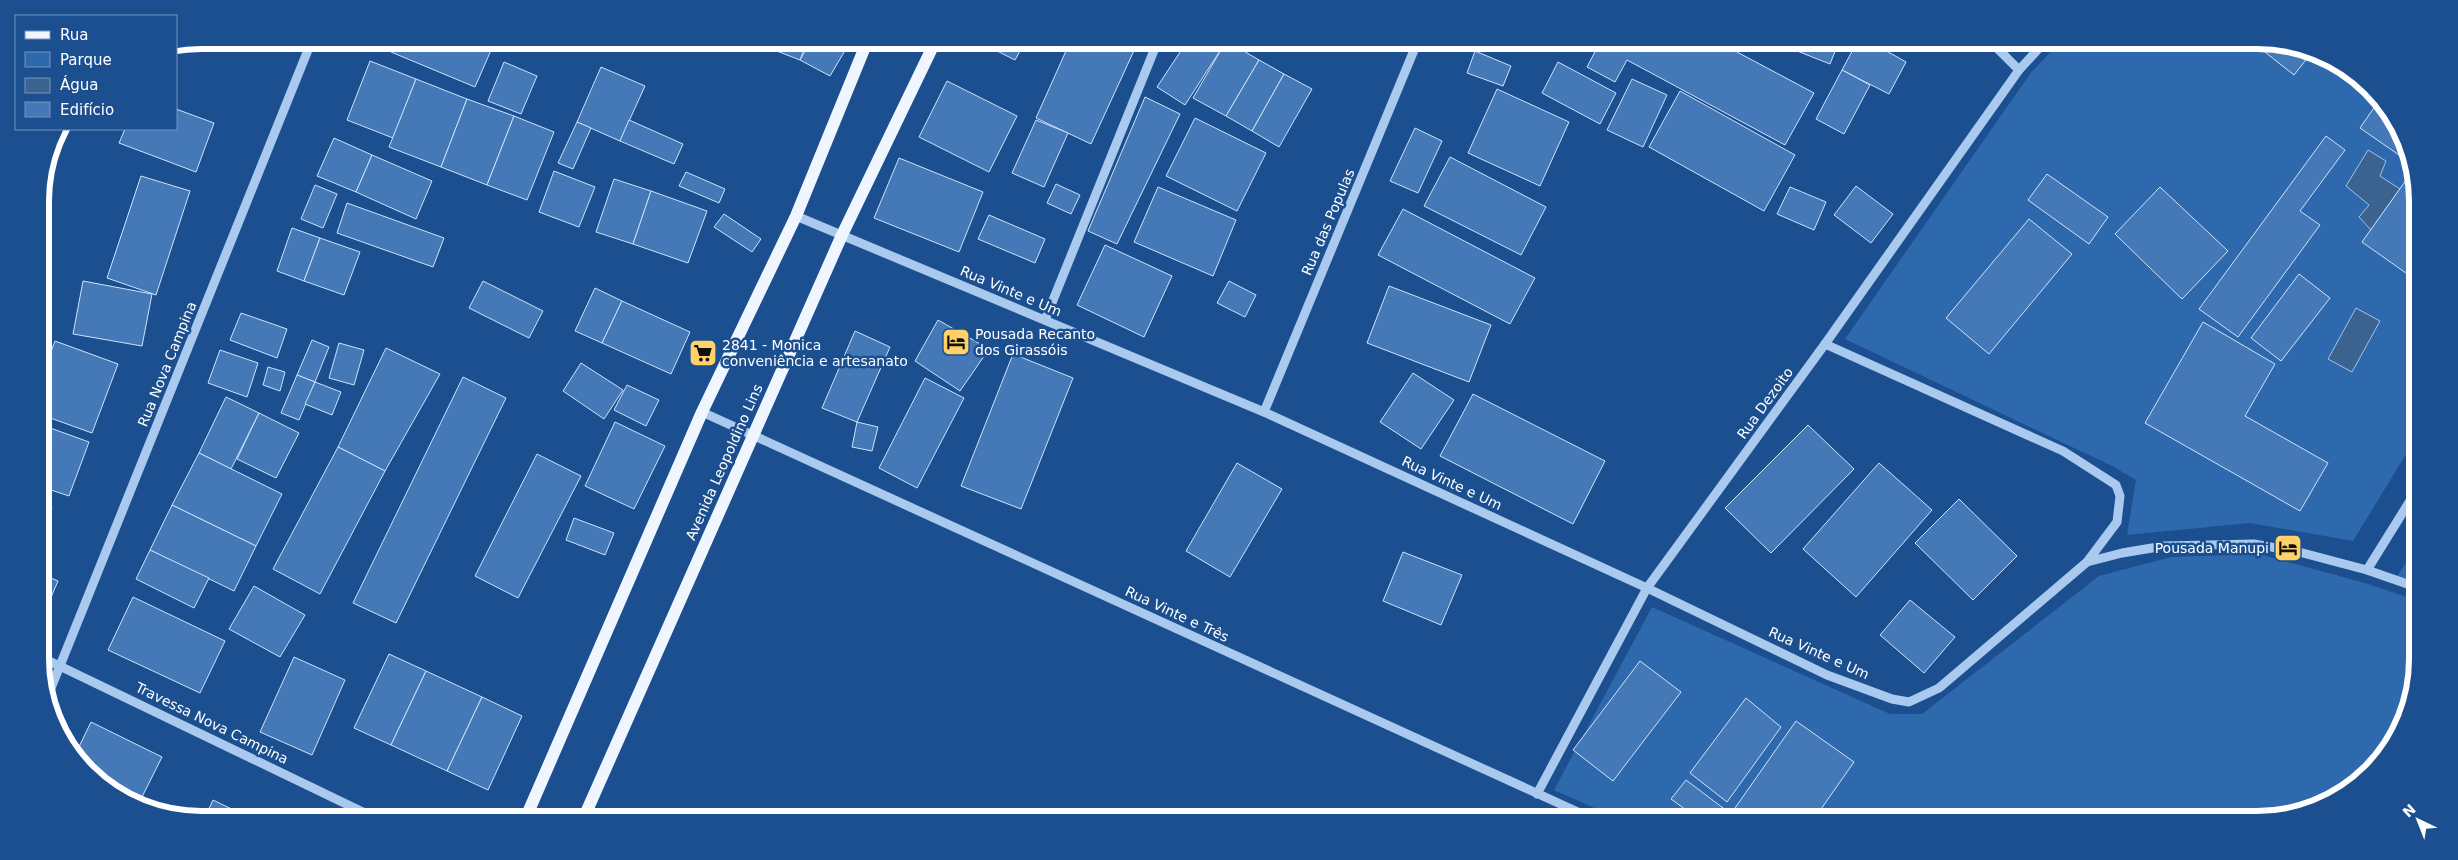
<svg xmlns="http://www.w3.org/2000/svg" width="2458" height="860" font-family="'DejaVu Sans',sans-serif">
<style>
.green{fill:#2e69ad}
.water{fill:#3c6290;stroke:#9cc4f0}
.building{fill:#4478b7;stroke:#cfe3fa}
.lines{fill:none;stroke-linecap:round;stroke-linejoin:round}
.minor{stroke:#a9c9ee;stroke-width:9}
.major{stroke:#f0f6ff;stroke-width:12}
.labels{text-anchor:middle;stroke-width:5;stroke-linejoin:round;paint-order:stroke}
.street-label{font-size:14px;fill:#fff;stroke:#1b4f8f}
.poi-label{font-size:14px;fill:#fff;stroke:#1b4f8f;text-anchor:start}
.rim{fill:none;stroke:#fff;stroke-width:6}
</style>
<rect width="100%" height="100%" fill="#1b4f8f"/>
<g class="green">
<polygon points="2057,45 2299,46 2346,67 2378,95 2415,170 2414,441 2353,541 2250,523 2127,535 2136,480 2112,466 1845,339 2030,74"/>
<polygon points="2413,551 2413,585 2395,580"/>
<polygon points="2259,554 2365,583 2413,599 2412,701 2391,749 2355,786 2318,808 2267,820 1617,818 1554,790 1652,607 1890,714 1922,714 2099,576 2171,557"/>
</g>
<g class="water">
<polygon points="2368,150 2386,161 2380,176 2400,189 2371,230 2359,217 2369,205 2346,186"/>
<polygon points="2356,308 2380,321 2352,372 2328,359"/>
</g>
<g class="building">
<polygon points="396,41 495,41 475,87 391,52"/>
<polygon points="751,41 807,42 800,60"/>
<polygon points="810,42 850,42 830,76 800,60"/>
<polygon points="992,42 1025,42 1015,60 989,47"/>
<polygon points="1070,42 1138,42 1091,144 1036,118"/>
<polygon points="1186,43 1225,43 1185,105 1157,87"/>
<polygon points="1225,43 1230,43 1259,60 1226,116 1193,98"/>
<polygon points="1599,44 1722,44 1814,93 1785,145 1627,60 1615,82 1587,67"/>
<polygon points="1788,44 1838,44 1830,64 1787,47"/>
<polygon points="1856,44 1874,44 1906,62 1889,94 1842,70"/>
<polygon points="2256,45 2299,46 2312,52 2294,75"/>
<polygon points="1475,51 1511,66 1503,86 1467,73"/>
<polygon points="1259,60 1284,74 1252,131 1226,116"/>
<polygon points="370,61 416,79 393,138 347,120"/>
<polygon points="504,62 537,76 521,114 488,101"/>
<polygon points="1558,62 1616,93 1600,124 1542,93"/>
<polygon points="601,67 645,86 620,141 577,122"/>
<polygon points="1842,70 1870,85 1844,134 1816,119"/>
<polygon points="1284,74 1312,89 1279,147 1252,131"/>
<polygon points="416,79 467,99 441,167 389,147"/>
<polygon points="1632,79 1667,95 1643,147 1607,130"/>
<polygon points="947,81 1017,116 989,172 919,137"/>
<polygon points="1497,89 1569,122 1540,186 1468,153"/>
<polygon points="1680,91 1795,155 1764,211 1649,147"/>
<polygon points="1145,97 1180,114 1117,244 1088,231"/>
<polygon points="467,99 514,116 487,185 441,167"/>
<polygon points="2380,99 2412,164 2360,128"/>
<polygon points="176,109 214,123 196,172 119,143 125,129 176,129"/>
<polygon points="514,116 554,132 527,200 487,185"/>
<polygon points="1195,118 1266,153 1237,211 1166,176"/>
<polygon points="629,120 683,144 674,164 620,141"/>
<polygon points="1036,120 1068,133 1044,187 1012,173"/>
<polygon points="577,122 591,128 573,169 558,163"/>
<polygon points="1415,128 1442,141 1418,193 1390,181"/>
<polygon points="2326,136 2345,150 2300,211 2320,225 2238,337 2199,309"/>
<polygon points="334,138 372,155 356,192 317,176"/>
<polygon points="372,155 432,181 416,219 356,192"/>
<polygon points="1450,157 1546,207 1521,255 1424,206"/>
<polygon points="899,158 983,192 959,252 874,218"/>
<polygon points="2414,169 2414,276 2413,278 2362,242"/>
<polygon points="554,171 595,187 579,227 539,212"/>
<polygon points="686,172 725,189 719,203 679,186"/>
<polygon points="2047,174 2108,217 2089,244 2028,200"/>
<polygon points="141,176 190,191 156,295 107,278"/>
<polygon points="614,179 651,191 633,244 596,232"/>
<polygon points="1056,184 1080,195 1071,214 1047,203"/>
<polygon points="315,185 337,194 323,228 301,219"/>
<polygon points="1856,186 1893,214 1871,243 1834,215"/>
<polygon points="1158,187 1236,220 1213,276 1134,242"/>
<polygon points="1790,187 1826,202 1814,230 1777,214"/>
<polygon points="2160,187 2228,251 2182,299 2115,234"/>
<polygon points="651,191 707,211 688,263 633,244"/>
<polygon points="347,203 444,238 433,267 337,233"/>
<polygon points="1403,209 1535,278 1510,324 1378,255"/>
<polygon points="724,214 761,239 752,252 714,227"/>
<polygon points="989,215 1045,239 1035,263 978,239"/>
<polygon points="2029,219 2072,254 1989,354 1946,318"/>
<polygon points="292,228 320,238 304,281 277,271"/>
<polygon points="320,238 360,252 344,295 304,281"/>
<polygon points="1105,245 1172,276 1144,337 1077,305"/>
<polygon points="2299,274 2330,298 2281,361 2251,338"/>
<polygon points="83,281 152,294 142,346 73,334"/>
<polygon points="483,281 543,311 529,338 469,308"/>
<polygon points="1229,281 1256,295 1245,317 1217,303"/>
<polygon points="1389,286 1491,325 1469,382 1367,343"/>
<polygon points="595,288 622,301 602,343 575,331"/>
<polygon points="622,301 690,332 671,374 602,343"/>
<polygon points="241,313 287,329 277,358 230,340"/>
<polygon points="938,320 989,349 960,391 915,361"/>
<polygon points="2203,322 2275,364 2245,416 2328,463 2300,511 2145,423"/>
<polygon points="855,331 890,347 857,422 822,408"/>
<polygon points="312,340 329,347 315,382 297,375"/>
<polygon points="55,341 118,364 92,433 42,415 41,377"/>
<polygon points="339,343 364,350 354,385 329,378"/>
<polygon points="386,348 440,374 385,471 338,447"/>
<polygon points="220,350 258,363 247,397 208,383"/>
<polygon points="1013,354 1073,378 1021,509 961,486"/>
<polygon points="581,363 623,390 604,419 563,391"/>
<polygon points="268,367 285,372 280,391 263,385"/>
<polygon points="1413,373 1454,400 1421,449 1380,422"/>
<polygon points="297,375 315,382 299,420 281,413"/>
<polygon points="463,377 506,398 396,623 353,603"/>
<polygon points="925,378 964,398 917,488 879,468"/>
<polygon points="315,382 341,392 332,415 305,404"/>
<polygon points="627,385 659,400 646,426 614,410"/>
<polygon points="1473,394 1605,461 1573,524 1440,456"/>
<polygon points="226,397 259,413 231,469 199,453"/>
<polygon points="259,413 299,433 276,478 237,459"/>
<polygon points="615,422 665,446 634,509 585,486"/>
<polygon points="857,422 878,427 872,451 852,447"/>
<polygon points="42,425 89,442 69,496 42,487"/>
<polygon points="1808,425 1854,469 1771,553 1725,508"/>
<polygon points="338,447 385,471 320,594 273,569"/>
<polygon points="199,453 282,494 256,546 172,505"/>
<polygon points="537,454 581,476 518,598 475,576"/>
<polygon points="1237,463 1282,489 1230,577 1186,551"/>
<polygon points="1879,463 1932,510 1856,597 1803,549"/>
<polygon points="1959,499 2017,556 1973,600 1915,543"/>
<polygon points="42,503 52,507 42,532"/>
<polygon points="172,505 256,546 234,591 150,550"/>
<polygon points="574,518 614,533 605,555 566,540"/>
<polygon points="150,550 209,578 194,608 136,579"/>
<polygon points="1403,552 1462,575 1441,625 1383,601"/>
<polygon points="42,574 58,581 43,616"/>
<polygon points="254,586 305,615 280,657 229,629"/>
<polygon points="133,597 225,641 200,693 108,650"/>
<polygon points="1910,600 1955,637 1924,673 1880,635"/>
<polygon points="389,654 426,671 391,745 354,728"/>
<polygon points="294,657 345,680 312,755 260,732"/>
<polygon points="1640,661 1681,692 1613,781 1573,750"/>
<polygon points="426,671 482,697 447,771 391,745"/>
<polygon points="482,697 522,716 488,790 447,771"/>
<polygon points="1746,698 1781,727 1727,802 1690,773"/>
<polygon points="1796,721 1854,762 1814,819 1728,818"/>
<polygon points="91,722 162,757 138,805 112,793 80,765 75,755"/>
<polygon points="1686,780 1727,811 1721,818 1697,818 1671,799"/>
<polygon points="213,800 244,815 206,815"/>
</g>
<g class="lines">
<g class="minor">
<polyline points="1994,45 2019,70"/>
<polyline points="796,216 1264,412 1647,588 1827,675 1892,699 1909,702 1939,688 2087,562 2122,553 2164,546 2254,544 2299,552 2367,570 2413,586"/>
<polyline points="1045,320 1157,43"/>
<polyline points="1825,344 2063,451 2116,485 2120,496 2117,522 2087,562"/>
<polyline points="702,412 1591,818"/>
<polyline points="1264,412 1417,43"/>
<polyline points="2367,570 2413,496"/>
<polyline points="43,658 369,815"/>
<polyline points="47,698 312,40"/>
<polyline points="1537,794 1647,588 1825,344 2019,70 2042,45"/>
</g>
<g class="major">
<polyline points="527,815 702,412 796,216 867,42"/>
<polyline points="585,815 842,235 935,42"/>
</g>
</g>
<defs>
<symbol id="hotel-square" viewBox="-11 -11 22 22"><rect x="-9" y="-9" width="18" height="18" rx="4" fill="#ffd166" stroke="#1b4f8f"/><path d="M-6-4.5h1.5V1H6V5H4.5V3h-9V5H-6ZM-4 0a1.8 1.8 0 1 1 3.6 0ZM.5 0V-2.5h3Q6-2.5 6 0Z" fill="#111"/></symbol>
<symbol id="supermarket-square" viewBox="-11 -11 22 22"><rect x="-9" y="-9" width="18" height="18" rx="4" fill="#ffd166" stroke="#1b4f8f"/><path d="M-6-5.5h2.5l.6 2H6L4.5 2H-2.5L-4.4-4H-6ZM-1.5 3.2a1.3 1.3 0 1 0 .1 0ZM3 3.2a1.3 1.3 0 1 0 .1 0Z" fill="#111"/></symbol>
</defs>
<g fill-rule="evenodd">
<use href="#hotel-square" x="940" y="326" width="32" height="32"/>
<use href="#supermarket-square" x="687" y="337" width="32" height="32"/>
<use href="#hotel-square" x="2272" y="532" width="32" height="32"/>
</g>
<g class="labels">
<g class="street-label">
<text transform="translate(1328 222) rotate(-67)" y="5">Rua das Populas</text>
<text transform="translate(1011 291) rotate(23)" y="5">Rua Vinte e Um</text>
<text transform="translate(167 364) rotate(-68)" y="5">Rua Nova Campina</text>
<text transform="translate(1765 403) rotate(-54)" y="5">Rua Dezoito</text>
<text transform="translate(724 462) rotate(-66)" y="5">Avenida Leopoldino Lins</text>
<text transform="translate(1452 483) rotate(25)" y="5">Rua Vinte e Um</text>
<text transform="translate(1177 614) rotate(25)" y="5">Rua Vinte e Três</text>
<text transform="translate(1819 653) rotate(24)" y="5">Rua Vinte e Um</text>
<text transform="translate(212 723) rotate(26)" y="5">Travessa Nova Campina</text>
</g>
<g class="poi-label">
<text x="975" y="339">Pousada Recanto<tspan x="975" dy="16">dos Girassóis</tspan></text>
<text x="722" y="350">2841 - Monica<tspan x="722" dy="16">conveniência e artesanato</tspan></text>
<text x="2269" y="553" text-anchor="end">Pousada Manupi</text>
</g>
</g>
<path d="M0 0H2458V860H0ZM201 49H2257A152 152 0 0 1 2409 201V659A152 152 0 0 1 2257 811H201A152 152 0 0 1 49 659V201A152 152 0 0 1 201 49Z" fill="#1b4f8f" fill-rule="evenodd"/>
<path class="rim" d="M201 49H2257A152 152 0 0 1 2409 201V659A152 152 0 0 1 2257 811H201A152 152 0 0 1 49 659V201A152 152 0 0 1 201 49Z"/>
<rect x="15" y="15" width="162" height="115" fill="#1b4f8f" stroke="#7695bc"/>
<rect x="25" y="31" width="25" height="8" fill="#f0f6ff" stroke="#7695bc"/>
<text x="60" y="40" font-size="15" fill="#ffffff">Rua</text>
<rect x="25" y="52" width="25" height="15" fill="#2e69ad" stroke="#7695bc"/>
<text x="60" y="65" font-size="15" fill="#ffffff">Parque</text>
<rect x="25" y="78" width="25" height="15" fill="#3c6290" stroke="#7695bc"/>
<text x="60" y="90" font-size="15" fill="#ffffff">Água</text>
<rect x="25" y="102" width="25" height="15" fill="#4478b7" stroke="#7695bc"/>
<text x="60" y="115" font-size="15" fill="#ffffff">Edifício</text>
<g transform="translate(2418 820) rotate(317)" stroke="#1b4f8f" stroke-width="4" paint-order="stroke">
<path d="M0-4L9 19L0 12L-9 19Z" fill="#ffffff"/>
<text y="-8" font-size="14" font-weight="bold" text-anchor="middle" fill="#ffffff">N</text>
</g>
</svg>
